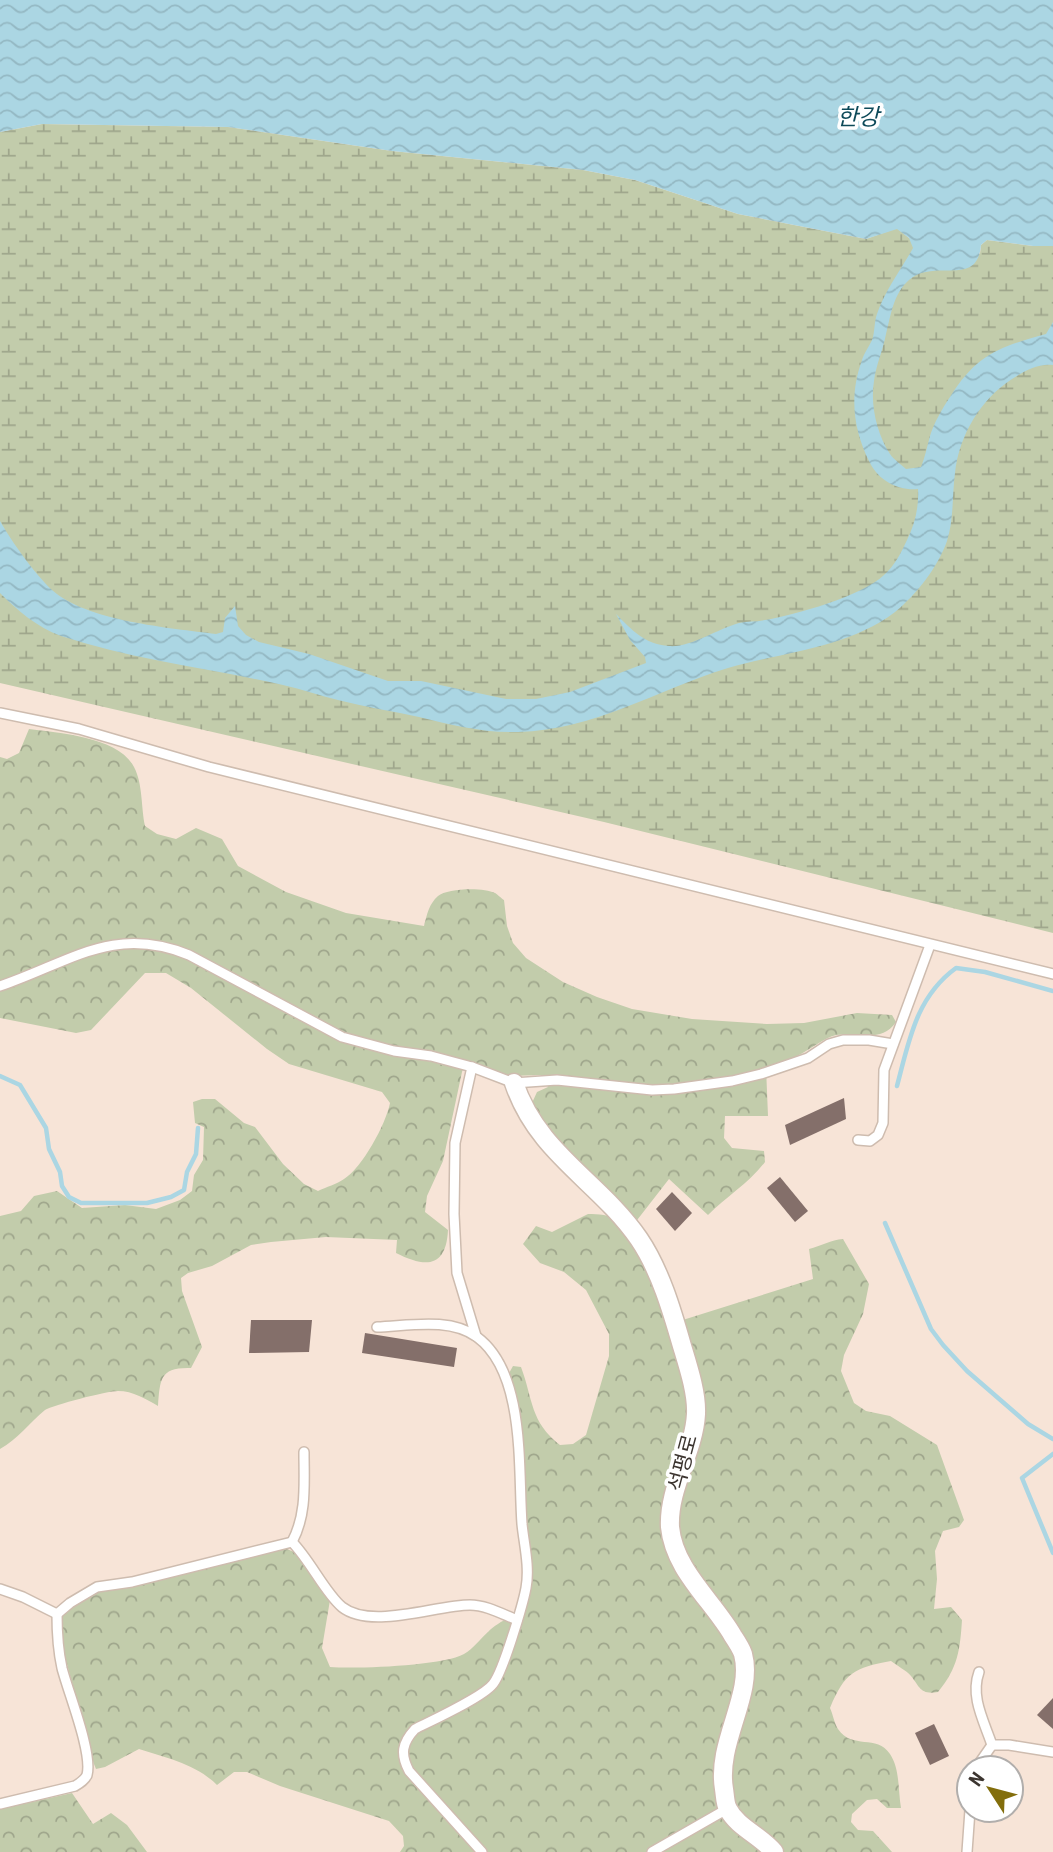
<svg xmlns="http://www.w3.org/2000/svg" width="1053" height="1852" font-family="'Roboto Condensed','Noto Sans KR',sans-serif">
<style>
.forest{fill:url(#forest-crowns)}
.wetland{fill:url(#wetland-marsh)}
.water{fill:url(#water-waves)}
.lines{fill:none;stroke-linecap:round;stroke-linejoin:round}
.stream{stroke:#abd6e3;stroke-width:4.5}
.building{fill:#846f6a}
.lane-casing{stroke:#cebcaf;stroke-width:12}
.street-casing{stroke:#cebcaf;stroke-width:21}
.lane{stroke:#fff;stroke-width:9}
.street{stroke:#fff;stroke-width:18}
.labels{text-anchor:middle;stroke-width:7;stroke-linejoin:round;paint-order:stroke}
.street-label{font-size:21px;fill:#3c3530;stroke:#fff}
.water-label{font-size:23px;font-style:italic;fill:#0e4a59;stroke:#fff}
</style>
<defs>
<pattern id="forest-crowns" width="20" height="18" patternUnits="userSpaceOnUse" patternTransform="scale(1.75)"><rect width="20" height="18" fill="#c2ccab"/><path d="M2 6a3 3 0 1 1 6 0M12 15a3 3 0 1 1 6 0" fill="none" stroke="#9fa68c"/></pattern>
<pattern id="wetland-marsh" width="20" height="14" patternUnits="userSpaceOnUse" patternTransform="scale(1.75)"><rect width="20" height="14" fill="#c2ccab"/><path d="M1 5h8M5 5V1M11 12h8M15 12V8" fill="none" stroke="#9fa68c"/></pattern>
<pattern id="water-waves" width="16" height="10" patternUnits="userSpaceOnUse" patternTransform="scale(1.75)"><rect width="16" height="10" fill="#abd6e3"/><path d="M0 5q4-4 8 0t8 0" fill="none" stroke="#94b8c3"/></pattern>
</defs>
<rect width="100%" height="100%" fill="#f7e4d7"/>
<g class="forest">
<path d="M29,729C59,733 119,737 134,767C143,784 141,808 145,826L157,834L176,839L196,828L222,839L238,866L286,892L346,913L424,926C427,914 429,904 438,896C447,888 484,887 495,893C496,893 502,899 504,900L507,926L513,943L526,958L563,982L597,997L632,1009L692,1019L767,1024L804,1023L857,1013L892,1015L896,1022C881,1044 859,1031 836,1035C823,1038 810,1050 797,1056C788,1061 777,1064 766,1067L768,1116H725L724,1138L732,1148L764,1151L765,1162C749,1183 726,1197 708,1215L669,1179L634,1224L535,1116L532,1103L537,1092L548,1087L541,1075L509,1076L466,1060L462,1072L443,1161L427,1196L425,1212L448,1230C446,1268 426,1268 396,1253L397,1240L326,1237L271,1242L251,1245L212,1266L188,1273L181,1278L182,1291L202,1347L191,1368C160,1367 160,1379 158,1406C146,1399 133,1391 118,1391C107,1391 53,1405 45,1410C29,1423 18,1439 0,1449V1216L21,1211L34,1196L57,1191L82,1208L125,1205L156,1209L180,1200L192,1191L194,1175L203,1160L204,1127L195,1123L193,1102L202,1099H215L244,1123L255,1127L283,1164L304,1184L318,1191C326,1187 337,1184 344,1179C362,1168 386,1124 390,1103L382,1092L289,1064L267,1049L191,988L166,973H145L91,1030L76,1033L0,1018V757L7,759L19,753Z"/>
<path d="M588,1214C598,1214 610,1214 619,1222C641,1241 658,1295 670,1324L813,1279L809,1249C821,1246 831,1240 843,1239L869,1284L863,1314L844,1355L841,1371L854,1403L866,1411L890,1416L937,1445L964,1520L959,1527L943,1531L935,1551L937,1579L934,1609L951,1607L962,1620C960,1650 958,1668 938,1692C920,1695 920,1687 911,1676C906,1670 897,1666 891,1661C854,1668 845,1672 830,1708C833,1714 834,1723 838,1729C852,1750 877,1734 890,1754C900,1769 898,1790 901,1808H887L877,1799L867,1800L852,1814L851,1822L858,1830L873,1831L892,1852H400L404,1846L403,1836L389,1821L280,1786L247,1772H234L217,1785C196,1764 167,1758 139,1749L105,1767L96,1769C89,1753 88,1737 84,1721C73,1685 61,1653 60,1615L102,1590L132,1587L260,1553L287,1549L298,1554L330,1600L322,1648L330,1667C357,1669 442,1666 464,1654C474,1648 479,1640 488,1632C497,1622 513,1616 525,1610L532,1585L530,1555L508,1375L513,1366L521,1367C533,1399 530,1422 560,1445L573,1444L586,1435L609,1356V1334L586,1290L564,1272L540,1263L523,1244L536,1226L552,1232Z"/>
<polygon points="72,1793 93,1824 111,1813 127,1825 147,1852 0,1852 0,1809"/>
</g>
<polygon class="wetland" points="42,124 228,127 392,151 583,170 635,180 738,214 866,239 897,228 909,238 980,254 981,245 987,240 1033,246 1053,246 1053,933 604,822 0,683 0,132"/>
<path class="water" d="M0,0H1053V246H1033L987,240L981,245C977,289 935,257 909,280C893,294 891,315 886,334C883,350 876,365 874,381C870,405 877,434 890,454C894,460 901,464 906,469L921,467C925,457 927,447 930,436C934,423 942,409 950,397C977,354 999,347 1046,334L1053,322V365C1039,363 1024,371 1012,379C981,399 959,435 955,473C952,496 954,519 947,541C938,567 916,595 895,612C848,648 783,652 728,668C656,690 595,730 518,732C483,733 452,725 419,717C392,711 365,707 338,700C320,696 302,689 283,685C209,668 134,660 61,636C38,628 17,610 0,593V521C12,542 34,573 52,590C86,621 170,628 216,634L223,632L225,618L235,606L238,626L246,635L259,642L309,654L388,681H421L506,699H536L570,692L646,663L645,657L630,640L616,614C632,630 644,644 669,646C690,648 717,629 739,623C747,621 756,622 765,620C795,615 862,596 884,575C895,565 901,553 907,540C915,524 919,507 918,489C899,491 879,481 870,463C853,429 849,396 862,360C864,353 869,347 872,340C875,332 874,322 877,314C885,290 901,270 913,248L909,238L897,229L866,239L738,214L635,180L583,170L392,151L228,127L42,124L0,132Z"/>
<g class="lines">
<g class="stream">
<polyline points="0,1076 20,1085 46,1128 49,1149 60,1172 62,1186 69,1197 81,1203 147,1203 171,1197 184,1190 187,1172 196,1154 198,1128"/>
<path d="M897,1086C909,1041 916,997 956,968L985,972L1053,991"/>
<polyline points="885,1223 931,1329 943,1345 967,1371 1028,1424 1053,1439"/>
<polyline points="1053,1553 1022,1478 1053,1454"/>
</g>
</g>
<g class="building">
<polygon points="844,1098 846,1119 790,1145 785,1125"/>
<polygon points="780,1177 808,1211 795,1222 767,1188"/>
<polygon points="672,1192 692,1213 675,1231 656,1209"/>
<polygon points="251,1320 312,1320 309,1352 249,1353"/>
<polygon points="365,1333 457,1348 454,1367 362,1353"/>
<polygon points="1053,1698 1053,1729 1037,1715"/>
<polygon points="934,1724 949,1756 930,1765 915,1733"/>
</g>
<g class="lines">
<defs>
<g id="lane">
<polyline points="0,713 79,729 209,767 1053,974"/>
<path d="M0,986C69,963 113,924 189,955L342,1037L394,1051L431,1056L472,1067L514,1083L557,1080L652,1090L674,1089L732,1081L761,1074L808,1058L829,1044L843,1040H869L893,1044"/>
<polyline points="472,1067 455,1143 454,1214 457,1273 476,1336"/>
<polyline points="858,1140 870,1141 878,1135 883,1123 884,1070 930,945"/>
<path d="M377,1327C408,1326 450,1317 477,1337C526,1373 518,1469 522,1524C524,1544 530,1567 526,1588C523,1604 503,1672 493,1684C483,1697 433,1720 415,1729C402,1743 400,1754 409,1771L482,1852"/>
<path d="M292,1542C310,1560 325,1593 342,1607C371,1630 436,1605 470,1605C486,1605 502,1614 517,1620"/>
<path d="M292,1542C307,1514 304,1484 304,1452"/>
<polyline points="0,1589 23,1597 57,1614"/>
<polyline points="57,1614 70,1603 97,1587 132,1582 292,1542"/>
<path d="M979,1672C970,1697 984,1721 992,1745"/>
<polyline points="992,1745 1009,1745 1053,1752"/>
<polyline points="976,1768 992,1745"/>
<path d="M0,1804L75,1786C80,1783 85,1780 87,1775C93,1753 68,1692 62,1668C58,1650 57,1633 57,1614"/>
<polyline points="652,1852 727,1809"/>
<polyline points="967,1852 970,1810"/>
</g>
<path id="street" d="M514,1083C538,1154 599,1181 639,1239C660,1270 672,1311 682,1346C688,1366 697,1393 696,1414C694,1452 668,1488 670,1527C674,1570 713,1601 733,1636C737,1642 741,1648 743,1654C754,1695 716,1742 724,1789C725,1795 725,1804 728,1809C737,1827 761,1836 774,1852"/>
</defs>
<use href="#lane" class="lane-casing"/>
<use href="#street" class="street-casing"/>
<use href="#lane" class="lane"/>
<use href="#street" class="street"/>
</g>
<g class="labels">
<g class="street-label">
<text transform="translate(683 1463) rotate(-75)" y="7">석평로</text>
</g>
<g class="water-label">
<text x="858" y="125">한강</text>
</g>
</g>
<g transform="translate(990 1789) rotate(306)"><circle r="33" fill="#ffffff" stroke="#b1aeac" stroke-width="2"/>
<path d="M0-5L12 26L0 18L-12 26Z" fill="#836e0c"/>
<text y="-10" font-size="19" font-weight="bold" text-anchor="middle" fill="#3c3530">N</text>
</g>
</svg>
